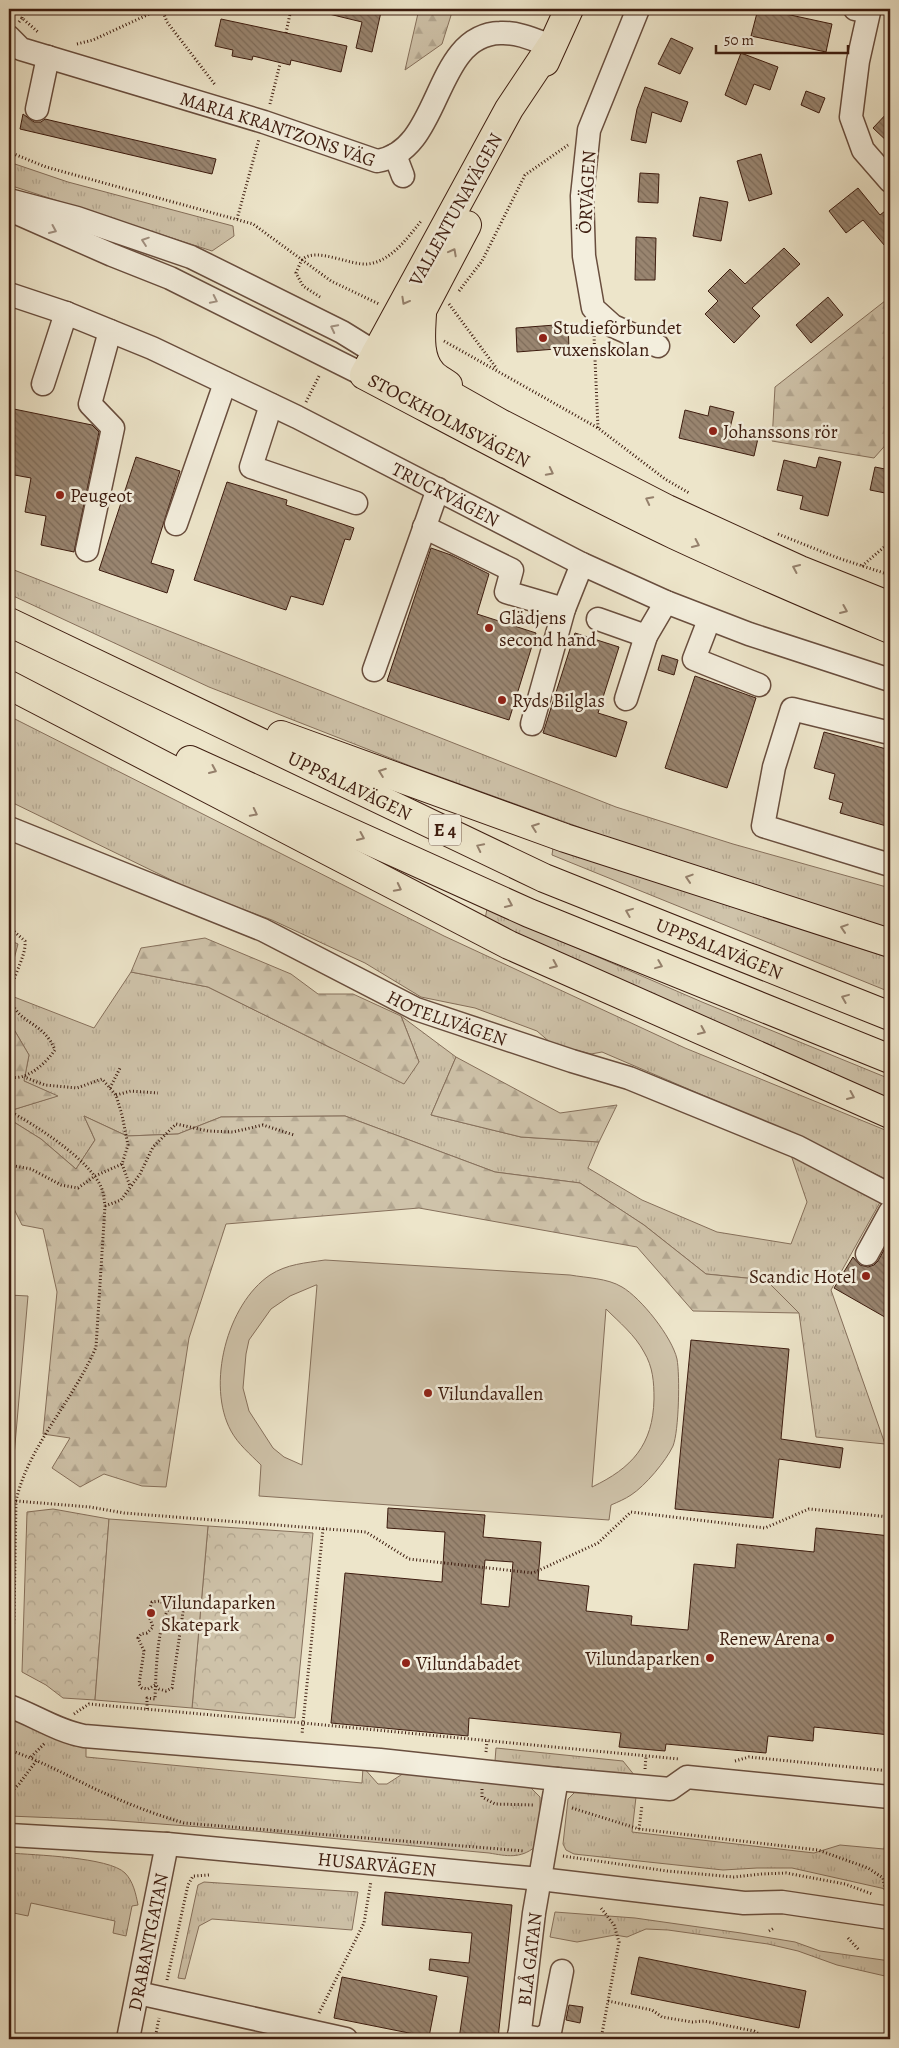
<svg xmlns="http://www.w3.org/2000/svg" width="899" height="2048" font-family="Alegreya,serif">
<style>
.grass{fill:url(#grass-tufts);stroke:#86705c}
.forest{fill:url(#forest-firs);stroke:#86705c}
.park{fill:url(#park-crowns);stroke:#86705c}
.garden{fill:#cfc3aa;stroke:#86705c;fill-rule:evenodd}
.building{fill:url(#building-back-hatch);stroke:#3d1c0f;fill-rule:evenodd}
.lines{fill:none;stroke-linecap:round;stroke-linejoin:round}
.minor-casing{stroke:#694e3e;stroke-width:25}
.major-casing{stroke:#3d1c0f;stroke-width:30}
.highway-casing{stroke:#3d1c0f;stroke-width:30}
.path{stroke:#3d1c0f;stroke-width:3;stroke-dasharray:1 2.5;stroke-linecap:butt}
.minor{stroke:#f3eedd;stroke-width:22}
.major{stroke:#ede5ca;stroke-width:28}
.highway{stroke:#ede5ca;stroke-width:28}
.oneway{stroke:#a19080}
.oneway2{stroke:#95806c}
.poi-dot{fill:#8f2418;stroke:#f3eedd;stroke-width:2}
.labels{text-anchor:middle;stroke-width:5;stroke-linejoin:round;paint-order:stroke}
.shield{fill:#f3eedd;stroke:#745b4d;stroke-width:1}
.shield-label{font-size:18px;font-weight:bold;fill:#3d1c0f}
.street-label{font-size:19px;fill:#3d1c0f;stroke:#f3eedd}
.poi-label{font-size:19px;fill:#3d1c0f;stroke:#f3eedd;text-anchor:start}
</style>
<defs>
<pattern id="grass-tufts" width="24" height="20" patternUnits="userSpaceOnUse" patternTransform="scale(1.25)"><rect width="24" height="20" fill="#cfc3aa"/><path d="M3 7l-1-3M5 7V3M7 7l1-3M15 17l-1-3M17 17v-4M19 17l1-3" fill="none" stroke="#b3a791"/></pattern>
<pattern id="forest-firs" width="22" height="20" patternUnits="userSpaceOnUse" patternTransform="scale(1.25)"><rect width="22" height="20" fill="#cfc3aa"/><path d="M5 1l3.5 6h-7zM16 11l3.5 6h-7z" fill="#b3a791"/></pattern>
<pattern id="park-crowns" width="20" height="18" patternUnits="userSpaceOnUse" patternTransform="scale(1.25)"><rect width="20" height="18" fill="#cfc3aa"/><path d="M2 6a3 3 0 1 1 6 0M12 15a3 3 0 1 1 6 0" fill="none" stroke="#b3a791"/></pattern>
<pattern id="building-back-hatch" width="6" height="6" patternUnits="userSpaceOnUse" patternTransform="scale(1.25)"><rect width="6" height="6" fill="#998570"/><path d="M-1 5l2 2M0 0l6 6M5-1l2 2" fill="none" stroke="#7e6c5a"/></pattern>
</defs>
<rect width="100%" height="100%" fill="#ede5ca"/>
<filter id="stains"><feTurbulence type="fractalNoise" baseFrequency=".004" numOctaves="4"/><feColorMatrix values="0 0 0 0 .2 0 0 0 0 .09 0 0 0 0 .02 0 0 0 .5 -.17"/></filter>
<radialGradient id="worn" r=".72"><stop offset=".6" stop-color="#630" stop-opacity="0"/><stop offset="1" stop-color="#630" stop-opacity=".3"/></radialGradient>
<g class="grass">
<polygon points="9,162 68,182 233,226 234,236 212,251 9,185"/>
<polygon points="9,568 616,807 733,844 890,888 890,929 659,856 413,767 209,687 9,594"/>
<polygon points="9,716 444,936 685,1048 890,1132 890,1181 798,1136 602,1052 591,1054 552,1044 537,1031 475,1008 421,997 365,963 272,920 196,892 9,801"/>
<polygon points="553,848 890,958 890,992 552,855"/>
<polygon points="487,909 702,1002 890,1079 890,1103 485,919"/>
<polygon points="131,972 208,987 331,1048 419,1062 401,1016 456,1057 431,1115 521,1137 599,1142 588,1168 642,1200 717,1232 791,1244 807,1202 791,1155 883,1197 831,1290 885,1444 816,1437 799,1313 766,1280 706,1274 644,1225 580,1183 495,1172 345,1116 221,1117 178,1134 127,1136 84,1116 95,1140 76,1169 41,1139 9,1119 9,1111 57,1096 24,1081 29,1055 9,1021 9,995 94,1028"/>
<path d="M9,1716L73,1746L86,1745V1757L362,1783L363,1767L378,1784H387L404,1773L529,1786L540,1797V1817L535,1847C520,1859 507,1856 489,1853L254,1831L107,1820L9,1816Z"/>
<polygon points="496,1748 623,1761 635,1776 495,1761"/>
<polygon points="576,1791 636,1797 632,1832 814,1853 840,1845 884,1849 890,1806 890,1890 792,1868 757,1868 723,1870 574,1854 566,1850 563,1844 568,1799"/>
<path d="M9,1853C34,1855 109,1857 125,1873C133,1881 136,1894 138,1905L132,1906L126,1936L113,1933L115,1921L31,1903L28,1916L9,1912Z"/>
<polygon points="204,1882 358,1892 352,1930 212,1919 199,1926 185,1979 178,1978 198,1885"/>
<polygon points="555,1912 635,1918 741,1933 795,1942 820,1951 890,1961 890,1982 885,1976 837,1965 798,1951 768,1944 668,1930 646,1929 627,1937 615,1935 577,1942 550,1937"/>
</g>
<g class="forest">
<polygon points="419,9 453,9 442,44 405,70"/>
<polygon points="890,297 890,440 874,458 772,441 775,387"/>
<polygon points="205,938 291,974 318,994 353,994 401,1016 419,1062 404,1084 208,987 131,972 141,948"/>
<polygon points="9,940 18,944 9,978"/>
<polygon points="9,1021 29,1055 24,1081 58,1096 9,1111"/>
<polygon points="456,1057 560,1113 617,1105 599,1142 521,1137 431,1115"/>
<polygon points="84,1116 127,1136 178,1134 221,1117 345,1116 495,1172 580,1183 644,1225 706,1274 766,1280 799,1313 693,1311 637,1247 419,1208 226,1224 189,1338 166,1487 142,1486 104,1474 80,1487 52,1468 70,1438 43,1434 57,1292 43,1229 22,1225 9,1199 9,1119 41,1139 76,1169 95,1140"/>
</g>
<g class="park">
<polygon points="53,1509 109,1519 95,1700 63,1698 46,1685 22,1672 27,1512"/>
<polygon points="208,1526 313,1533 295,1718 192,1708"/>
</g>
<g class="garden">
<path d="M325,1260L570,1275C587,1278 607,1278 622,1287C641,1298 672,1337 677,1359C680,1375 679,1431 673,1446C666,1461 645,1486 631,1495C625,1499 618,1502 611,1505L609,1520L259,1496L261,1465C250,1454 238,1444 231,1431C206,1385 227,1304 270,1275C287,1264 305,1263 325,1260ZM316,1285H317L302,1465L284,1457L273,1448L249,1411L243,1388L246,1354L249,1340L271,1309L290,1296ZM606,1309C619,1322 635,1335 644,1352C653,1367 654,1382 654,1399C653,1445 632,1468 592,1487Z"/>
<polygon points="9,1295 28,1296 14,1456 9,1456"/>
<polygon points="109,1519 208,1526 192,1708 95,1700"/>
</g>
<g class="building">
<polygon points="330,9 366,9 381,12 372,52 356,48 362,22 329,14"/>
<polygon points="758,9 773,9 772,11 832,24 826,52 751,36"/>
<polygon points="221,19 347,46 341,72 291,60 290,65 253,56 252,60 232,56 233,50 215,46"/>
<polygon points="671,38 693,48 680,74 658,64"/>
<polygon points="741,53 778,67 770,90 754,84 746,105 725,95"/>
<polygon points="645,87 688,102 681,122 652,112 646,143 631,140 637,109"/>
<polygon points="806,91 825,98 819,113 801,105"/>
<polygon points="890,110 890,144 873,128"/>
<polygon points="23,114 34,122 41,122 45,119 216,159 212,174 20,129"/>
<polygon points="761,154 772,194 749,201 737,161"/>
<polygon points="640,173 659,174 658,203 638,202"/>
<polygon points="858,188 880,215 890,207 890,252 863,220 846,233 829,211"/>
<polygon points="700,197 728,202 721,241 693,236"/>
<polygon points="636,237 656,238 655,280 635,280"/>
<polygon points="784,248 800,264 752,308 760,316 734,343 705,314 718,301 708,291 730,269 745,284"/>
<polygon points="828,297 843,315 811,343 796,325"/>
<polygon points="568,324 569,348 517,352 516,328"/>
<polygon points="710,406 734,412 730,428 759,434 754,456 679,438 685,410 708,416"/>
<polygon points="9,408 92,425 99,432 74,552 41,545 46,516 25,512 31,478 9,474"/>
<polygon points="136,457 180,471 151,563 174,570 167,593 99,570"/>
<polygon points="819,457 841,462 828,516 800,509 803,496 777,490 784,460 816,468"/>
<polygon points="875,467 890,470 890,494 870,490"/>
<polygon points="227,482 287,500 286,505 354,528 350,540 345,539 323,605 291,596 286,610 194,580"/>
<polygon points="431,548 451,555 489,574 477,614 536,633 509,720 387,681"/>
<polygon points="575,633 619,647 598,713 627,722 616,757 543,733"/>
<polygon points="662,655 678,660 674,675 658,670"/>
<polygon points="695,676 756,698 727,788 665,768"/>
<polygon points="824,732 890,750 890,827 840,813 843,803 829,799 835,774 814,768"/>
<polygon points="885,1248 890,1251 890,1320 834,1288 853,1257 860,1265 868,1267 874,1265 878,1261"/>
<polygon points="691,1340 789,1349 781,1439 843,1448 840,1468 779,1459 773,1518 675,1509"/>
<path d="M388,1508L485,1515L483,1537L541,1542L538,1580L589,1586L586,1611L632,1616L631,1625L688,1630L694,1564L735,1568L737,1544L814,1552L816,1528L890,1536V1735L814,1727L813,1741L768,1736L766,1753L666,1744L665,1751L619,1747L621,1733L469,1718L468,1736L331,1723L345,1573L442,1582L445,1532L387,1528ZM485,1560L513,1562L509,1607L481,1604Z"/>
<polygon points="385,1892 512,1905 498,2039 459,2039 468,1977 429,1970 430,1959 469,1963 472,1933 382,1925"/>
<polygon points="639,1957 806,1991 799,2028 631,1994"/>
<polygon points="342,1977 437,1996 429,2037 334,2018"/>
<polygon points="569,2005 583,2007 580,2023 566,2020"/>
</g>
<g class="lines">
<defs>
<g id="minor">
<polyline points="638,9 589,130 582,196 584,256 593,308 613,326 658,346"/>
<polyline points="855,9 869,12 858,61 851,117 863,150 890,181"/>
<path id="s1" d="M9,37L21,49L264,122L377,161C443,151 432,35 500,33C518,32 535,40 551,46"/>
<polyline points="37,109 48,57"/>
<polyline points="395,155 403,176"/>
<polyline points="9,200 77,218 191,257 342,332 376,353"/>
<polyline points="19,214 112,255 170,278 364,375"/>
<path id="s2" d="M9,294L66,313L152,348L297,417L582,564L666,602L749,634L890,680"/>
<polyline points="43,384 66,313"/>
<polyline points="271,405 251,467 356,503"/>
<polyline points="176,524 225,383"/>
<polyline points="424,527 512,570 506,592 564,609"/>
<polyline points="87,550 113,428 90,404 110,331"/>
<polyline points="598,619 646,636"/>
<polyline points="709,620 694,659 759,685"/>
<polyline points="374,670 438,489"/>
<polyline points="626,699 646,636 666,602"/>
<polyline points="532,724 564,609 582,564"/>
<polyline points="890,733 792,709 774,767 763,826 890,865"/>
<path id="s3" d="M9,828L263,930L416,1009L572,1061L629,1078L798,1147L890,1195"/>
<polyline points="867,1254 890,1212"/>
<path d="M9,1706C34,1715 57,1731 84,1736L380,1760L557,1779L534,1913L519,2039"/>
<polyline points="557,1779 670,1789 687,1777 890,1797"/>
<path id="s4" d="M9,1835L167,1844L540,1879L744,1903L782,1902L890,1918"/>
<polyline points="138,1993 346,2039"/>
<polyline points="519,2035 541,2039 550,2032 562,1971"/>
<path id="s5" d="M128,2039L167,1844"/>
</g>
<g id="major">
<path id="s6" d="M551,46L509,109L364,375C467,429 570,485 675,535C746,568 818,599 890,629"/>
<polyline points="545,62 569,9"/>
<path d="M422,314C421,333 418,358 432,373C436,378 443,381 448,385"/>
<polyline points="376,353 500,423 667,509 800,570 890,606"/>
<polyline points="385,381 467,225"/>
</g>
<g id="highway">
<path id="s7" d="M9,622L544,878L890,1016"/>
<polyline points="9,685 509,945 890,1114"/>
<polyline points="281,735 565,838 890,943"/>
<polyline points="190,760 529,913 890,1059"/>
</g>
</defs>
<use href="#minor" class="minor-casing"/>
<use href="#major" class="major-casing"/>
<use href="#highway" class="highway-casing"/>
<g class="path">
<polyline points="162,9 167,22 216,86"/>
<polyline points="22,18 25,9"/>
<polyline points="19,22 22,18 38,32"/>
<polyline points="286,33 291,9"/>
<polyline points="77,44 93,40 160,9"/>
<polyline points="270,104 280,64"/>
<polyline points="9,152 46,167 253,224 331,281 379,304"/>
<polyline points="237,219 259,139"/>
<polyline points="459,291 482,261 525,175 568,145"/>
<path d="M320,297L303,286L296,273C298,269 300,262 303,259C317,247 351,266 368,264C392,261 408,237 422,220"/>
<polyline points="449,304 497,369"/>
<polyline points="594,336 598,428"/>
<polyline points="444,341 598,428 665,479 689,493"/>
<polyline points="306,402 320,374"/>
<polyline points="778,534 838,558 890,575"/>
<polyline points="862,566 890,542"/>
<path d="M9,927L25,941C27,960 4,986 13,1005C22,1024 44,1023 55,1050C45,1064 27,1081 9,1077"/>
<polyline points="110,1088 120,1068"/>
<polyline points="116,1095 131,1091 158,1093"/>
<path d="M9,1111C34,1124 90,1160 101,1187C104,1193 104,1199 105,1206L96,1347C74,1400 28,1446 16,1501L14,1618L9,1686"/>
<polyline points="122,1164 130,1186"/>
<polyline points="9,1165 31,1169 61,1185 78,1188 95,1176 122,1164 128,1145 122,1115 116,1095 102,1079 77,1088 45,1085 24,1077"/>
<polyline points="105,1206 121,1200 140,1174 153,1147 176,1124 208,1131 233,1132 263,1125 294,1135"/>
<polyline points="16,1501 90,1507 124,1513 366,1532 409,1559 533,1573 598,1543 631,1512 765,1528 809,1509 890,1517"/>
<polyline points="9,1510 16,1511"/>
<polyline points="323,1529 303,1723 679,1759"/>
<polyline points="155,1685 148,1689 142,1688 139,1684 144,1651 138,1638 141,1634 147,1633 153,1627 148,1613 152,1602 160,1601 165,1605 167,1611"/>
<path d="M147,1709V1698L155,1699C156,1678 156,1615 174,1603L183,1607V1612L172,1688L166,1691L159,1689L155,1684"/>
<polyline points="74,1714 89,1704 291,1722 303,1723 302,1735"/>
<path d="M9,1750C36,1759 61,1772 87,1785C118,1800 150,1813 184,1823L524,1851"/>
<polyline points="486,1752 487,1741"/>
<polyline points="31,1757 45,1743"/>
<polyline points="735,1761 749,1757 890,1771"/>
<polyline points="645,1769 646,1756"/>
<polyline points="482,1789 482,1797 495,1804 533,1805"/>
<polyline points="9,1794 19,1784 37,1760"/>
<polyline points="572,1808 639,1829 818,1850 868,1868 883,1878 887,1899"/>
<polyline points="639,1829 642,1805"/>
<polyline points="563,1856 667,1871 734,1877 762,1874 786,1873 845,1884 872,1894"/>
<polyline points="769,1931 774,1928"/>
<polyline points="848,1938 859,1950"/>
<polyline points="167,1980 188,1885 193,1876 209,1875"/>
<polyline points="608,2001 652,2010 662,2017 692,2022 704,2021 754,2031 767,2039"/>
<polyline points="319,2013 364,1923 371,1881"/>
<polyline points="155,2039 159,2018"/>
<polyline points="601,2039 619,1942 614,1925 601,1908"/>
</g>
<use href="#minor" class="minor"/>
<use href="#major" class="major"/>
<use href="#highway" class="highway"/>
</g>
<defs><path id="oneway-chevron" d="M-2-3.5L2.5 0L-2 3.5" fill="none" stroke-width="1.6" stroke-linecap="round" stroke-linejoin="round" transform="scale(1.25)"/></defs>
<g class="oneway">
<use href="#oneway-chevron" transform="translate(53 230) rotate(24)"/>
<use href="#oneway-chevron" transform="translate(145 241) rotate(-161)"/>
<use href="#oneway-chevron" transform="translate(214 300) rotate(26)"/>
<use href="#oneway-chevron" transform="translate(334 328) rotate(-153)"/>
</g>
<g class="oneway2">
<use href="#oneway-chevron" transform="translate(453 252) rotate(-62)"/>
<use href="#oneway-chevron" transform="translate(405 301) rotate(119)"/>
<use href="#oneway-chevron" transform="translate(550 472) rotate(27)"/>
<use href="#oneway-chevron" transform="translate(649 500) rotate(-153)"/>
<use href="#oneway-chevron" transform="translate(696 544) rotate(25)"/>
<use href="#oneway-chevron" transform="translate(796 568) rotate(-156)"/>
<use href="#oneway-chevron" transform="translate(844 610) rotate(23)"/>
<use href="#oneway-chevron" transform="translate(213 770) rotate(24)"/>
<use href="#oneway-chevron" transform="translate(382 772) rotate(-160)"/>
<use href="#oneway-chevron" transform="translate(254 813) rotate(27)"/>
<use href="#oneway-chevron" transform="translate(535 827) rotate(-160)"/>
<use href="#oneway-chevron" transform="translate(361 837) rotate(24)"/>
<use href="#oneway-chevron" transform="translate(480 847) rotate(-154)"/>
<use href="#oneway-chevron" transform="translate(689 878) rotate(-162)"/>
<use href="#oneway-chevron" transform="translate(398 888) rotate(27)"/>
<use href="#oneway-chevron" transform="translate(509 904) rotate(24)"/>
<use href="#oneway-chevron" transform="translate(629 912) rotate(-158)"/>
<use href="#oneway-chevron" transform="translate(844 928) rotate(-162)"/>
<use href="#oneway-chevron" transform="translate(554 965) rotate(24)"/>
<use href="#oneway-chevron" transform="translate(659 965) rotate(22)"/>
<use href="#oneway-chevron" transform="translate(845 998) rotate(-158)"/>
<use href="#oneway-chevron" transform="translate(702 1031) rotate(24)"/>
<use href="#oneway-chevron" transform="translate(851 1096) rotate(24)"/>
</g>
<g class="poi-dot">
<circle cx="543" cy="338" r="5"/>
<circle cx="713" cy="431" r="5"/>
<circle cx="60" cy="495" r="5"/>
<circle cx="489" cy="628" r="5"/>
<circle cx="502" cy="700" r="5"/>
<circle cx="866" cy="1276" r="5"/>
<circle cx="428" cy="1393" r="5"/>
<circle cx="151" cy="1613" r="5"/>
<circle cx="830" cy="1638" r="5"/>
<circle cx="710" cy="1658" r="5"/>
<circle cx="406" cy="1663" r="5"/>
</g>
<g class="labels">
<rect class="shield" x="429" y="814.5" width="32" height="31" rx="4"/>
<g class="shield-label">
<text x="445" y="836">E 4</text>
</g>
<g class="street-label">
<text dy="7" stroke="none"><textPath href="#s1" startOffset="286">MARIA KRANTZONS VÄG</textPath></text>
<text transform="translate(586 192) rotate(-87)" y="7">ÖRVÄGEN</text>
<text transform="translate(455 209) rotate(-61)" y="7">VALLENTUNAVÄGEN</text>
<text dy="7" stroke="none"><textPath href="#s6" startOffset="475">STOCKHOLMSVÄGEN</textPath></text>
<text dy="7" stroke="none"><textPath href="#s2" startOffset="481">TRUCKVÄGEN</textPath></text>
<text dy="7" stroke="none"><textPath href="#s7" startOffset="378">UPPSALAVÄGEN</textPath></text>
<text dy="7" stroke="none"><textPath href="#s7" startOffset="782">UPPSALAVÄGEN</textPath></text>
<text dy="7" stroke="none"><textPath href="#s3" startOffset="478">HOTELLVÄGEN</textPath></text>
<text dy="7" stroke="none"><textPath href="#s4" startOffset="369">HUSARVÄGEN</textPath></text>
<text dy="7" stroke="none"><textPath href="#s5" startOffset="99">DRABANTGATAN</textPath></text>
<text transform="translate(529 1959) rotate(-83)" y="7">BLÅ GATAN</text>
</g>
<g class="poi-label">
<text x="553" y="334">Studieförbundet<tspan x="553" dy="22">vuxenskolan</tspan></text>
<text x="723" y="438">Johanssons rör</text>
<text x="70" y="502">Peugeot</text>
<text x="499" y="624">Glädjens<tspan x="499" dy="22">second hand</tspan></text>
<text x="512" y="707">Ryds Bilglas</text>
<text x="856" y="1283" text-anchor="end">Scandic Hotel</text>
<text x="438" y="1400">Vilundavallen</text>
<text x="161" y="1609">Vilundaparken<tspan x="161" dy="22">Skatepark</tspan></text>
<text x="820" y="1645" text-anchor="end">Renew Arena</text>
<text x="700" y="1665" text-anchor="end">Vilundaparken</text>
<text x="416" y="1670">Vilundabadet</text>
</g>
</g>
<rect width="899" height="2048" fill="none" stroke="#ede5ca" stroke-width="30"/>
<rect x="10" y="10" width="879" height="2028" fill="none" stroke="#3d1c0f" stroke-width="2.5"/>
<rect x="15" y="15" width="869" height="2018" fill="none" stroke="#3d1c0f"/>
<path d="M716 45v8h132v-8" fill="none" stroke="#3d1c0f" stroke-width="2.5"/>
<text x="724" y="45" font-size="15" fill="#3d1c0f" stroke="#f3eedd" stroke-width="4" paint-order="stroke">50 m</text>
<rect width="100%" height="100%" filter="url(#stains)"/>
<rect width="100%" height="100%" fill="url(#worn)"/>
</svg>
